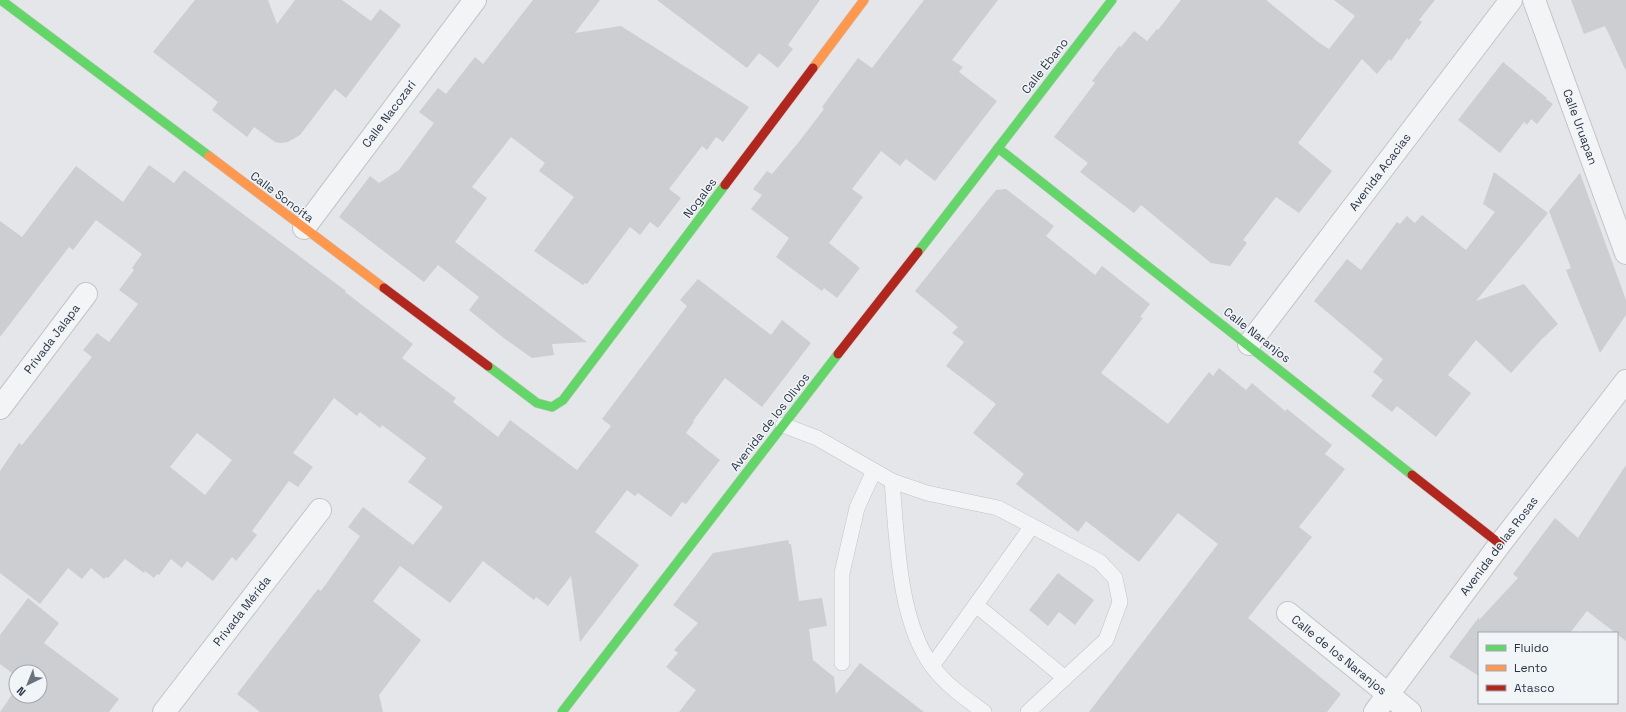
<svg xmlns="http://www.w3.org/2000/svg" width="1626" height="712" font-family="'Space Grotesk',sans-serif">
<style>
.building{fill:#ccced1;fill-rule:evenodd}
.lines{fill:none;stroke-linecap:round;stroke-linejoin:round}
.lane-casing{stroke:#c2c4c7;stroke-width:16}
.street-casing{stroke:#c2c4c7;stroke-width:24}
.fast-casing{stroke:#c2c4c7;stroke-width:10}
.slow-casing{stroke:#c2c4c7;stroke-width:10}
.jam-casing{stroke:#c2c4c7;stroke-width:10}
.lane{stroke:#f3f4f6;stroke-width:15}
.street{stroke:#f3f4f6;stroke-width:22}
.fast{stroke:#63d668;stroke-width:9}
.slow{stroke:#ff974d;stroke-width:9}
.jam{stroke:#b3261e;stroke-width:9}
.labels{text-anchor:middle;stroke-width:3;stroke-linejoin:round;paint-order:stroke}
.street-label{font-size:12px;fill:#293543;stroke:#f2f5f8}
</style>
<rect width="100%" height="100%" fill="#e4e6e9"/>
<g class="building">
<polygon points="195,0 268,0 277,24 295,0 342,0 371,21 380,9 401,25 346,98 335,89 300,135 288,142 280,143 275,142 254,127 247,137 212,110 218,102 153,52"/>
<polygon points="533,0 600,0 575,33 621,26 749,107 723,142 716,137 707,150 702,146 669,189 681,198 658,228 650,222 640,235 630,227 587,284 585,283 583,285 534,251 574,197 539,171 545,163 511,137 472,187 487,198 455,242 587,342 552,344 554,355 532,358 505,339 469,310 479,297 438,265 424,282 339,217 370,176 379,183 399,170 434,123 419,112 438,88 446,94 475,57 483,64"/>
<polygon points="657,0 820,0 788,45 793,49 778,68 759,53 747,68"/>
<polygon points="924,0 998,0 952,60 963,67 959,72 997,101 935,181 906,159 900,166 881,151 852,189 863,197 829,243 860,268 837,298 824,288 822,291 776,257 789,238 751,209 762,195 753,189 767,171 772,174 798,143 824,109 822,107 858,58 872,68"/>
<polygon points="1181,0 1266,0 1318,42 1329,49 1355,16 1334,0 1435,0 1419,20 1422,22 1409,40 1407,38 1391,61 1389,59 1377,74 1362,59 1298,143 1332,171 1299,213 1276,197 1243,240 1247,243 1230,266 1211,263 1141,205 1134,213 1080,172 1088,163 1054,137 1095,83 1092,81 1119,46 1121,47 1134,31 1147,41 1157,29 1158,30"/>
<polygon points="1571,0 1626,0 1626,71 1605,26 1584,34"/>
<polygon points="1503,62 1547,98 1546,99 1553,104 1537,124 1531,119 1527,125 1524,122 1500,153 1458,120"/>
<path d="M149,165L174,183L184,170L346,291L345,292L413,344L402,358L456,398L453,402L498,437L510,420L577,470L611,426L602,419L687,306L680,300L698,279L771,335L782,320L811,343L762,407L725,378L693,421L694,422L686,433L720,460L686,504L682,502L671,517L638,493L635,496L627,490L595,532L639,565L580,642L571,576L548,606L536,597L534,600L483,561L450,603L400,566L373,601L421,640L379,695L383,712H260L237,694L318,589L321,591L360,536L348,527L363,507L413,545L443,507L408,482L426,458L382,425L380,428L360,412L357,416L334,398L293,453L313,467L298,487L289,481L252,531L257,535L236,561L232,557L213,581L187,561L182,568L171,559L159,575L157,574L154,578L145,571L144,573L125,559L108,578L106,577L104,579L91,568L82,579L68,568L40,604L0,573V471L19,443L22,445L92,357L83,350L97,333L109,342L138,304L119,290L134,270L132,268L142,254L96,220L73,250L69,247L0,337V221L22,237L76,166L123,202ZM197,433L232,460L205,495L170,467Z"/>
<polygon points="1494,172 1548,213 1476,301 1524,284 1558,324 1542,339 1511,373 1476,340 1448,375 1471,393 1436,437 1397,406 1392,412 1371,396 1383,380 1373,372 1383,359 1314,301 1347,259 1361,270 1397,222 1400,224 1407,216 1415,223 1422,215 1466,250 1495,212 1483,204"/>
<polygon points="1580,173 1626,300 1626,315 1600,353 1566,270 1571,268 1549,211"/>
<polygon points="1006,189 1054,226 1046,236 1095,275 1102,266 1150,304 1140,317 1143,318 1101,373 1168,424 1209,372 1213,376 1219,368 1246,390 1252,383 1285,411 1287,409 1332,445 1325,454 1345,469 1299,527 1312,537 1248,618 1341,694 1327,712 1089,712 1218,544 1178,513 1139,562 1086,521 1078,532 1016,484 1024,474 973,433 996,404 946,366 964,342 952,333 958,327 915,291 996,190"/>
<polygon points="1626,465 1626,641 1587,611 1570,633 1479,633 1479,676 1449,657 1479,617 1479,620 1518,578 1513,574 1555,518 1578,538"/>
<polygon points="788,540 789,544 791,544 799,601 822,598 827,626 809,629 813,660 834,677 836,694 860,663 924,712 679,712 696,690 666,667 678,653 674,650 698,623 673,605 713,553"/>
<polygon points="1058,573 1094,600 1075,625 1059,612 1048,626 1029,610"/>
<polygon points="28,598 59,623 44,643 119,699 109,712 0,712 16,689 16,696 40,696 40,672 16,672 16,676 0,664 0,635"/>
</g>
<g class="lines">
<defs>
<g id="lane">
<polyline points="783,425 817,438 892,481 927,493 998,508 1100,562 1115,578 1120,602 1106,640 1028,712"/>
<path d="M892,481C897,538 898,620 932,666C946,685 965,698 984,712"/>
<polyline points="976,605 1065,678"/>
<polyline points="842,663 842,573 857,508 874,471"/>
<polyline points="932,666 1032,526"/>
</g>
<g id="street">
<polyline points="1534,0 1626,253"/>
<polyline points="304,228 475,0"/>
<polyline points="1249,344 1511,0"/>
<polyline points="0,408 86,294"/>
<polyline points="1288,613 1410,712"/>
<polyline points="164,712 320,510"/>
<polyline points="1375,712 1500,544 1626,381"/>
</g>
<g id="fast">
<polyline points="1,0 209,156"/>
<polyline points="998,148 1412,475"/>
<polyline points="918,252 1112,0"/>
<polyline points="488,366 537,403 552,407 563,400 725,185"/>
<polyline points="562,712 838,354"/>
</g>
<g id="slow">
<polyline points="813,68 864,0"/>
<polyline points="209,156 384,288"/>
</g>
<g id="jam">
<polyline points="725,185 813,68"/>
<polyline points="384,288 488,366"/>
<polyline points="838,354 918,252"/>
<polyline points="1412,475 1500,544"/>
</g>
</defs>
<use href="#lane" class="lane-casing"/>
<use href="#street" class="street-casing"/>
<use href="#fast" class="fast-casing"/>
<use href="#slow" class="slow-casing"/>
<use href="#jam" class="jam-casing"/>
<use href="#lane" class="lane"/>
<use href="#street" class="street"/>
<use href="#fast" class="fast"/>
<use href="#slow" class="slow"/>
<use href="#jam" class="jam"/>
</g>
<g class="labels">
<g class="street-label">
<text transform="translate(1045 66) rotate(-52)" y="4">Calle Ébano</text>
<text transform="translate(389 114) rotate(-53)" y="4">Calle Nacozari</text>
<text transform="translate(1580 127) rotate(70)" y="4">Calle Uruapan</text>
<text transform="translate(1380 172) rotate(-53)" y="4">Avenida Acacias</text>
<text transform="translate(282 197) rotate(37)" y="4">Calle Sonoita</text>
<text transform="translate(700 198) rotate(-53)" y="4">Nogales</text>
<text transform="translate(1257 335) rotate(38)" y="4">Calle Naranjos</text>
<text transform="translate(52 339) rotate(-53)" y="4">Privada Jalapa</text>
<text transform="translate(770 422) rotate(-52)" y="4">Avenida de los Olivos</text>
<text transform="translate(1499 546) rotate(-53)" y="4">Avenida de las Rosas</text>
<text transform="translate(242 611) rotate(-52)" y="4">Privada Mérida</text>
<text transform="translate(1339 655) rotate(39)" y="4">Calle de los Naranjos</text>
</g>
</g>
<rect x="1478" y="632" width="140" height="72" fill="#f2f5f8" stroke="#a2a8b0"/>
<rect x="1486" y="645" width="20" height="6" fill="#63d668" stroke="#a2a8b0"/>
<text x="1514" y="652" font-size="12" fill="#293543">Fluido</text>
<rect x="1486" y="665" width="20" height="6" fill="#ff974d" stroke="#a2a8b0"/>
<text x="1514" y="672" font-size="12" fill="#293543">Lento</text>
<rect x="1486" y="685" width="20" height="6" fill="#b3261e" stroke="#a2a8b0"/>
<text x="1514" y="692" font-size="12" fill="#293543">Atasco</text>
<g transform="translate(28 684) rotate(223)"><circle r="19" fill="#f2f5f8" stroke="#a2a8b0"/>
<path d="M0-3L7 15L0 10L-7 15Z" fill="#6a737d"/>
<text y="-6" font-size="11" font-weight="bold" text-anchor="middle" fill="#293543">N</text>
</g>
</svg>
